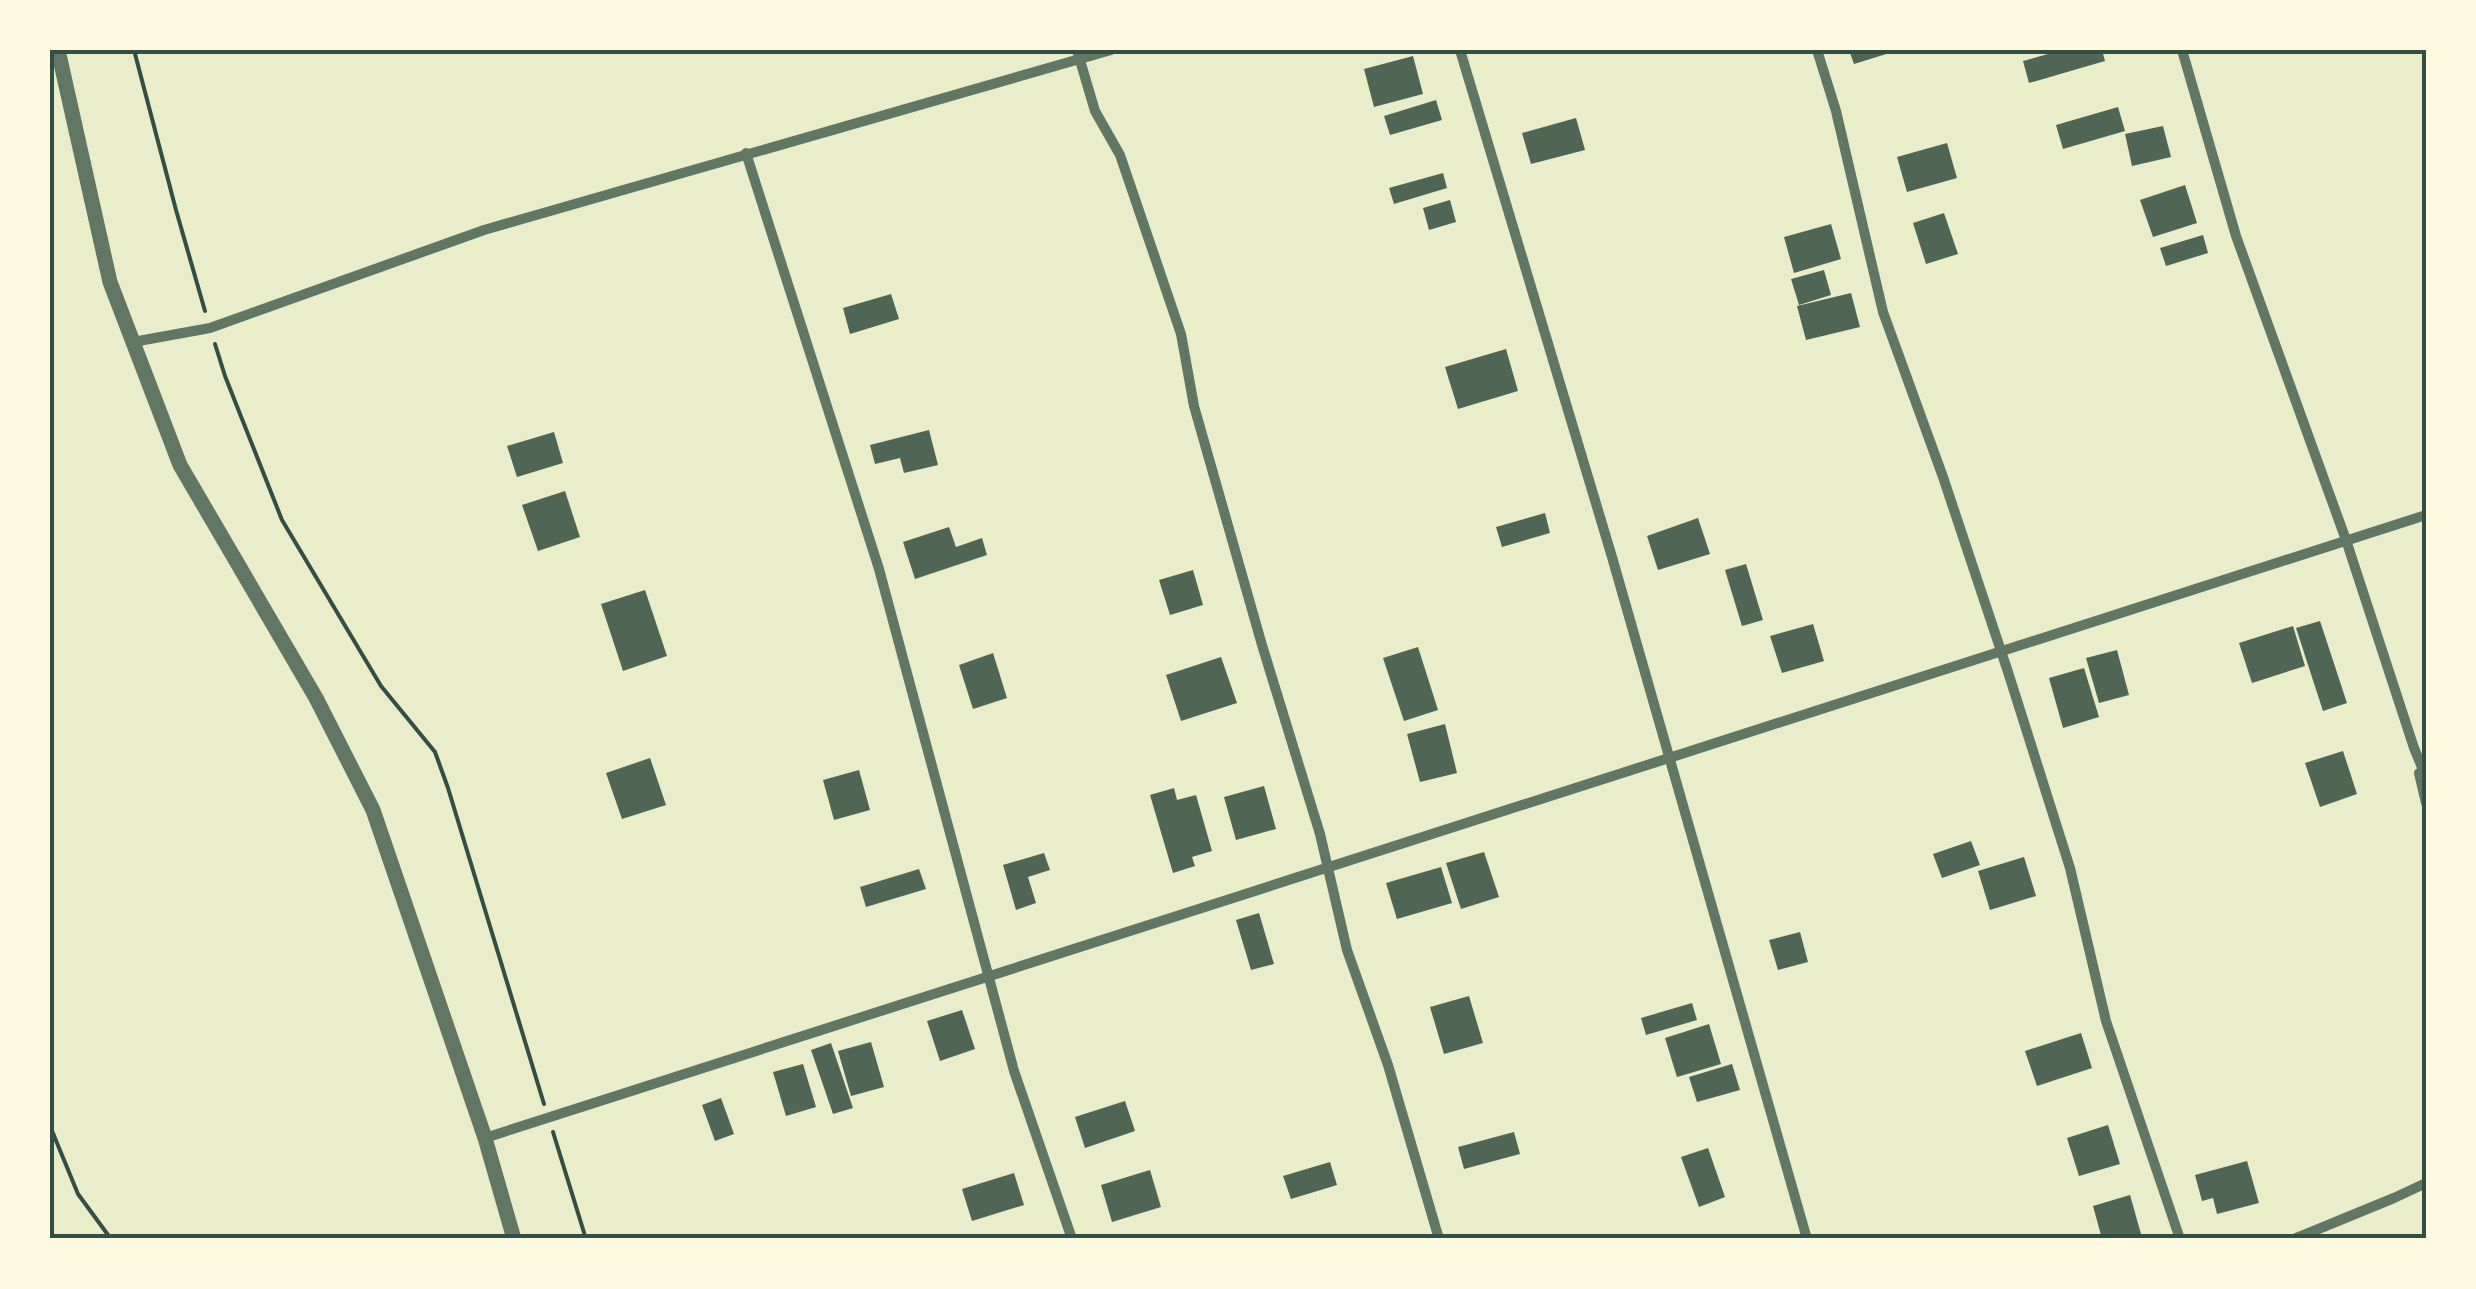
<svg xmlns="http://www.w3.org/2000/svg" width="2476" height="1289" font-family="Roboto,sans-serif">
<style>
.building{fill:#4f6655}
.lines{fill:none;stroke-linecap:round;stroke-linejoin:round}
.path{stroke:#344e41;stroke-width:4}
.minor{stroke:#617663;stroke-width:10}
.tertiary{stroke:#617663;stroke-width:15}
.neatline{fill:none;stroke:#344e41;stroke-width:4}
</style>
<rect width="100%" height="100%" fill="#e9edc9"/>
<g class="building">
<polygon points="1849,50 1896,50 1896,51 1854,64"/>
<polygon points="2062,50 2102,50 2105,61 2029,83 2023,61"/>
<polygon points="1413,56 1423,94 1374,107 1364,69"/>
<polygon points="1436,100 1442,120 1390,135 1384,116"/>
<polygon points="2118,107 2125,131 2063,149 2056,125"/>
<polygon points="1576,118 1585,150 1531,164 1522,133"/>
<polygon points="2163,126 2171,157 2132,166 2125,134"/>
<polygon points="1947,143 1957,178 1907,192 1897,157"/>
<polygon points="1443,173 1447,188 1394,204 1389,188"/>
<polygon points="2185,185 2197,223 2153,237 2140,200"/>
<polygon points="1450,200 1456,222 1429,230 1423,208"/>
<polygon points="1944,213 1958,254 1926,264 1913,223"/>
<polygon points="1831,224 1841,259 1794,273 1784,237"/>
<polygon points="2203,235 2208,253 2166,266 2160,248"/>
<polygon points="1824,270 1831,295 1799,305 1791,279"/>
<polygon points="1851,293 1860,327 1806,340 1797,306"/>
<polygon points="891,294 899,319 850,334 843,308"/>
<polygon points="1506,349 1518,391 1458,409 1445,367"/>
<polygon points="929,430 938,465 904,473 900,458 875,464 870,445"/>
<polygon points="554,432 563,463 517,477 507,446"/>
<polygon points="565,491 580,537 538,551 522,505"/>
<polygon points="1545,513 1550,533 1502,547 1496,527"/>
<polygon points="1698,518 1710,554 1658,570 1647,536"/>
<polygon points="949,527 956,547 982,538 987,555 915,579 903,542"/>
<polygon points="1746,564 1763,620 1742,626 1725,570"/>
<polygon points="1193,570 1203,605 1170,615 1159,580"/>
<polygon points="645,590 667,656 623,671 601,604"/>
<polygon points="2320,621 2347,703 2323,711 2296,628"/>
<polygon points="1813,624 1824,661 1782,673 1770,636"/>
<polygon points="2293,626 2305,666 2252,683 2239,643"/>
<polygon points="1418,647 1438,710 1404,721 1383,658"/>
<polygon points="2117,650 2129,695 2099,703 2086,658"/>
<polygon points="993,653 1007,698 973,709 959,665"/>
<polygon points="1221,657 1237,703 1181,721 1166,675"/>
<polygon points="2084,668 2099,717 2063,728 2049,678"/>
<polygon points="1445,724 1457,773 1420,782 1407,734"/>
<polygon points="2343,751 2357,794 2320,807 2305,763"/>
<polygon points="650,758 666,805 622,819 606,773"/>
<polygon points="859,770 870,810 834,820 823,780"/>
<polygon points="1264,786 1276,829 1236,840 1224,797"/>
<polygon points="1174,788 1177,800 1196,795 1212,851 1192,857 1195,866 1173,873 1150,795"/>
<polygon points="1971,841 1980,865 1942,878 1933,854"/>
<polygon points="1484,852 1499,897 1461,909 1446,863"/>
<polygon points="1044,853 1050,870 1028,877 1036,903 1016,910 1003,865"/>
<polygon points="2024,857 2036,896 1990,910 1978,871"/>
<polygon points="1441,867 1452,903 1397,919 1386,883"/>
<polygon points="919,869 926,889 866,907 860,887"/>
<polygon points="1259,913 1274,964 1251,970 1236,920"/>
<polygon points="1800,932 1808,962 1778,970 1769,940"/>
<polygon points="1469,996 1483,1043 1444,1054 1430,1007"/>
<polygon points="1692,1003 1697,1020 1646,1035 1641,1018"/>
<polygon points="962,1010 975,1049 940,1061 927,1021"/>
<polygon points="1709,1024 1721,1064 1677,1077 1665,1038"/>
<polygon points="2081,1033 2092,1068 2037,1086 2025,1051"/>
<polygon points="871,1042 884,1087 851,1096 838,1051"/>
<polygon points="831,1043 853,1108 833,1114 811,1050"/>
<polygon points="803,1064 816,1107 786,1116 773,1072"/>
<polygon points="1732,1064 1740,1090 1697,1102 1689,1077"/>
<polygon points="721,1098 734,1134 715,1141 702,1105"/>
<polygon points="1125,1101 1135,1131 1085,1148 1075,1117"/>
<polygon points="2108,1125 2120,1164 2079,1176 2067,1138"/>
<polygon points="1514,1132 1520,1154 1464,1169 1458,1147"/>
<polygon points="1708,1148 1725,1197 1699,1207 1681,1157"/>
<polygon points="2247,1161 2259,1203 2217,1214 2213,1198 2202,1201 2195,1175"/>
<polygon points="1330,1162 1337,1185 1291,1199 1283,1176"/>
<polygon points="1150,1170 1161,1207 1112,1222 1101,1185"/>
<polygon points="1014,1173 1024,1205 972,1221 962,1189"/>
<polygon points="2130,1195 2141,1234 2123,1239 2102,1239 2093,1206"/>
</g>
<g class="lines">
<g class="path">
<polyline points="134,50 176,210 205,311"/>
<polyline points="215,344 225,376 282,520 381,686 435,752 448,788 544,1104"/>
<polyline points="50,1126 78,1194 111,1239"/>
<polyline points="553,1132 586,1239"/>
</g>
<g class="minor">
<polyline points="1077,50 1095,111 1120,155 1181,334 1194,406 1262,645 1320,834 1347,950 1388,1065 1439,1239"/>
<polyline points="1460,50 1612,557 1807,1239"/>
<polyline points="1817,50 1836,111 1883,312 1943,477 2008,672 2070,868 2106,1021 2180,1239"/>
<polyline points="2182,50 2236,236 2346,540 2414,748 2426,777"/>
<polyline points="746,153 879,569 1014,1071 1072,1239"/>
<polyline points="133,342 210,328 484,230 1111,50"/>
<polyline points="2419,773 2426,803"/>
<polyline points="485,1138 2426,515"/>
<polyline points="2294,1239 2394,1198 2426,1183"/>
</g>
<polyline class="tertiary" points="58,50 110,282 180,465 316,698 373,810 485,1138 514,1239"/>
</g>
<rect width="2476" height="1289" fill="none" stroke="#fefae0" stroke-width="105"/>
<rect x="52" y="52" width="2372" height="1184" class="neatline"/>
</svg>
